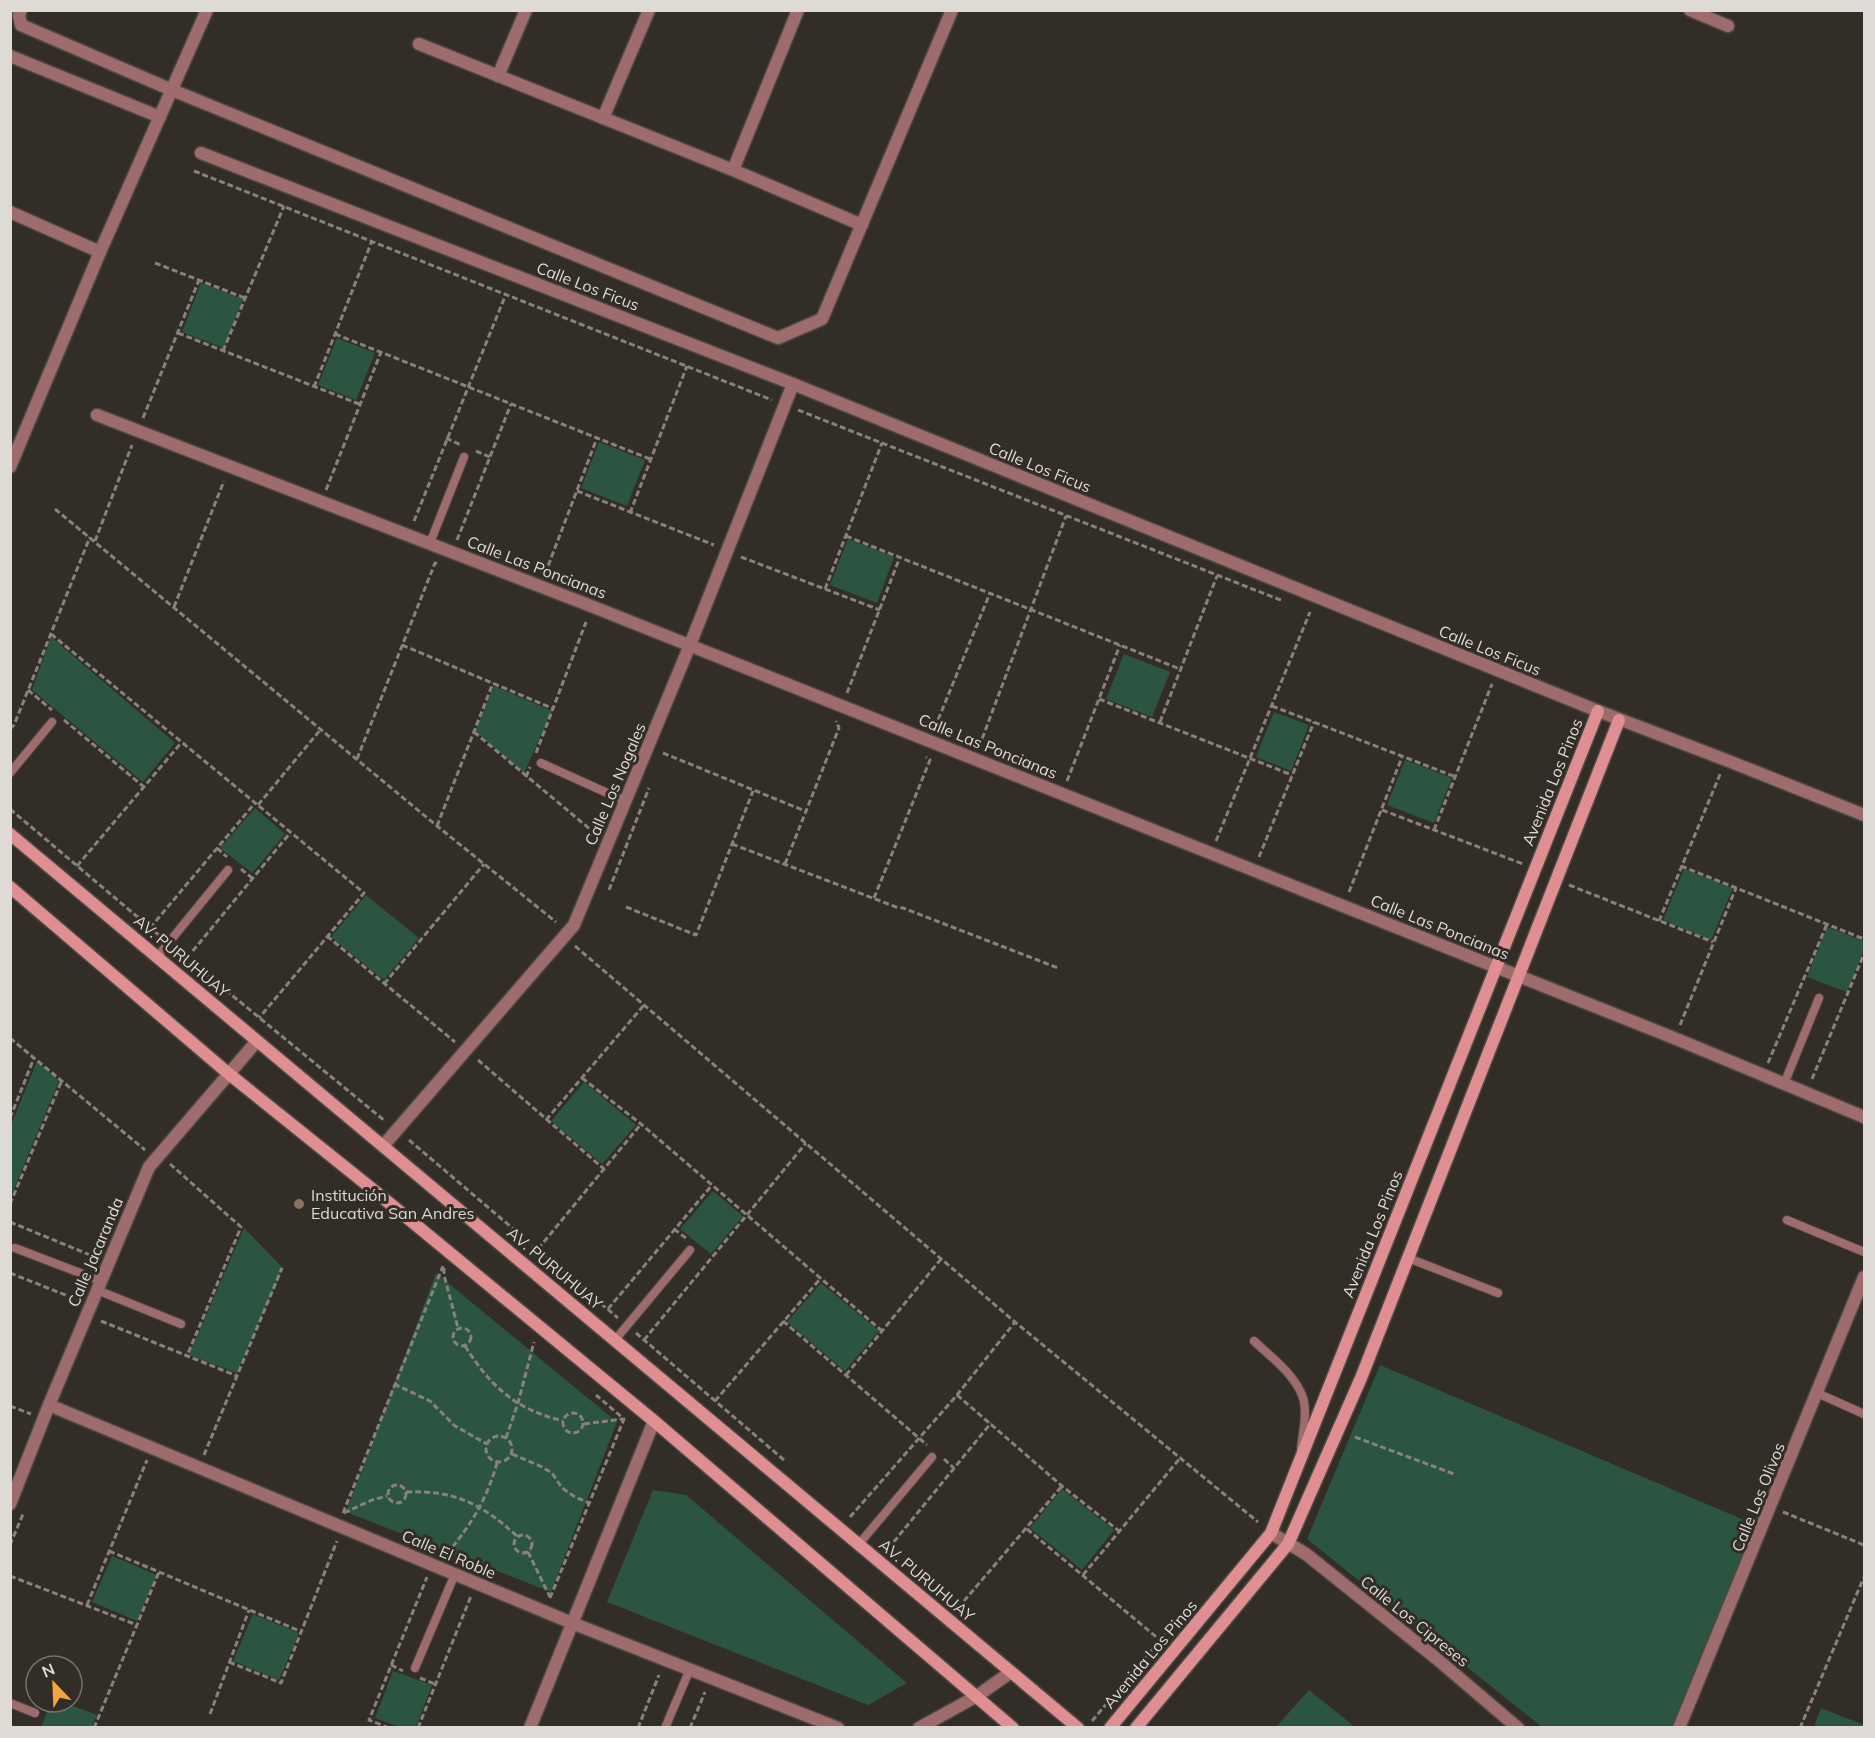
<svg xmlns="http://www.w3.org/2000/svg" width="1875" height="1738" font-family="Mulish,sans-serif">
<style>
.green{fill:#2b5540}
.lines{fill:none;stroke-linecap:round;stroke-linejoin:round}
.lane-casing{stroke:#4e4943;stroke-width:10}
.street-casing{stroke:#4e4943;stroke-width:15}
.secondary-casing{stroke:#4e4943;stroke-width:15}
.path{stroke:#88827d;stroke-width:3;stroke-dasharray:6 3;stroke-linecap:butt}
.lane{stroke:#9f6c6e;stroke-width:8}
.street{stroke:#9f6c6e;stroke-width:12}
.secondary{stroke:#df8e91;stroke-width:12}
.education-dot{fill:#8d6e63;stroke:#332d27;stroke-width:2}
.labels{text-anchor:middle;stroke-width:6;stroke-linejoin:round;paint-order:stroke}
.street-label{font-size:16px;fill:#dedad6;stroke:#332d27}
.poi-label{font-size:16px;fill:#dedad6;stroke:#332d27;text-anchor:start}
</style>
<rect width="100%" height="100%" fill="#332d27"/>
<g class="green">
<polygon points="201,283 243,299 224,348 182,332"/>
<polygon points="337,338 375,353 356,400 318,385"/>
<polygon points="599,442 645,460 627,506 581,488"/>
<polygon points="848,539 894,557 877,603 830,585"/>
<polygon points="51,637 175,743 143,782 32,690"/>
<polygon points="1124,654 1170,672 1152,717 1106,699"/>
<polygon points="494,686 552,711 524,773 475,731"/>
<polygon points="1274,712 1309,725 1291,771 1256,757"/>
<polygon points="1405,760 1452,778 1434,823 1387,805"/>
<polygon points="255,808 285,834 252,873 220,848"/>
<polygon points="1684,869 1733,888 1711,940 1663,920"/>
<polygon points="366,895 419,938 384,980 331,937"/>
<polygon points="1827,927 1864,941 1864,949 1847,992 1807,977"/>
<polygon points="37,1061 59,1081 11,1196 11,1125"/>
<polygon points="584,1082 636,1125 602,1164 551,1121"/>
<polygon points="713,1191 743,1216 711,1254 680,1229"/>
<polygon points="244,1228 283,1268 237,1373 189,1355"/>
<polygon points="436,1273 617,1422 551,1592 346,1512"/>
<polygon points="821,1283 879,1331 845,1371 787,1322"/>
<polygon points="1380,1365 1758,1526 1676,1728 1542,1727 1307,1539"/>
<polygon points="1062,1489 1114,1530 1082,1570 1030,1528"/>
<polygon points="653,1490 686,1495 907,1683 868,1705 607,1602"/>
<polygon points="112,1556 157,1575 137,1621 92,1602"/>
<polygon points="253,1614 299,1633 279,1680 233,1661"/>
<polygon points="393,1671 432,1685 416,1727 399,1727 375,1718"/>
<polygon points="1309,1690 1355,1727 1276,1727"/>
<polygon points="51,1702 63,1702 97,1715 92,1727 41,1727"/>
<polygon points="1821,1708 1864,1725 1863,1727 1814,1727"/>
</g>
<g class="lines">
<defs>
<g id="lane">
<polyline points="430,543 464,457"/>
<polyline points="541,763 625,801"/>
<polyline points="10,773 52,722"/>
<polyline points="157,957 228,870"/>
<polyline points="1784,1084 1819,998"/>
<polyline points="1787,1220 1864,1252"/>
<polyline points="15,1248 101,1281"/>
<polyline points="1408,1258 1498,1293"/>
<polyline points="97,1290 181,1324"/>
<polyline points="615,1340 690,1250"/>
<path d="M1254,1341C1271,1357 1293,1373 1302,1395C1308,1409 1303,1433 1301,1448"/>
<polyline points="1817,1393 1864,1414"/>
<polyline points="859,1544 932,1457"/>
<polyline points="415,1668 455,1574"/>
<polyline points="10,1703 35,1713"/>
<polyline points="665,1728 690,1669"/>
</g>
<g id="street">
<polyline points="21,10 19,15 21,25 172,90 778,338 822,319 952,10"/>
<polyline points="1690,10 1728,26"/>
<polyline points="419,44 733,170 862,225"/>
<polyline points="10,56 160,117"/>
<polyline points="498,76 526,10"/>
<polyline points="603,118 649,10"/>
<polyline points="201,153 793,384 1598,711 1726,760 1864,815"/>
<polyline points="733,170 798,10"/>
<polyline points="10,212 100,252"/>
<polyline points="97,415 591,606 1674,1038 1864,1117"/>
<polyline points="10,467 100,252 207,10"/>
<polyline points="383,1146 574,925 690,645 793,384"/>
<polyline points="49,1405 572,1623 838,1728"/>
<polyline points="10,1504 49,1405 149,1167 257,1041"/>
<polyline points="1271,1533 1306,1554 1437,1659 1518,1728"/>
<polyline points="530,1728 654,1421"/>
<polyline points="919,1728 977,1696 1011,1672"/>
<polyline points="1679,1728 1864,1277"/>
</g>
<g id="secondary">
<polyline points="10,834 1078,1728"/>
<polyline points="10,887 229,1074 371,1188 654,1421 1013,1728"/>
<polyline points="1110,1728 1271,1533 1598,711"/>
<polyline points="1136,1728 1288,1544 1361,1378 1619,720"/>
</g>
</defs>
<use href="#lane" class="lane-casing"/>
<use href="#street" class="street-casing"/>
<use href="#secondary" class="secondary-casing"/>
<g class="path">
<polyline points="194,171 772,400"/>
<polyline points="155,263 245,298"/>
<polyline points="178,333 359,404"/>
<polyline points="335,334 650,459"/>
<polyline points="223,351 284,206"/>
<polyline points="314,387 372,241"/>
<polyline points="798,410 1283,601"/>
<polyline points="143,418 199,280"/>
<polyline points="446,438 461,445"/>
<polyline points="476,451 490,457"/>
<polyline points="326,490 381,352"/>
<polyline points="577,491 714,545"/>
<polyline points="55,509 437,826 556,922"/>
<polyline points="630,513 687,366"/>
<polyline points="414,521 506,294"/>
<polyline points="846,536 1180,669"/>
<polyline points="457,540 511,404"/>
<polyline points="95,541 132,445"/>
<polyline points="741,557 880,610"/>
<polyline points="545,574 597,438"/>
<polyline points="825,589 882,443"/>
<polyline points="174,607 224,481"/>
<polyline points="51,634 364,893 259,1018"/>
<polyline points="402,645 554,709"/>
<polyline points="28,690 52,710"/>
<polyline points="847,693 900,557"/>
<polyline points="1099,699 1292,775"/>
<polyline points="1272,706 1456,777"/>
<polyline points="64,720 144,787"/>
<polyline points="1160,722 1217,576"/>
<polyline points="933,727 938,720 990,593"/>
<polyline points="10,729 14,725 90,537"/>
<polyline points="474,732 597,835"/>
<polyline points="979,747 1066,516"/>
<polyline points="536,753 586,622"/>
<polyline points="663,753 805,811"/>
<polyline points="357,759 435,563 438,564"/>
<polyline points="526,777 530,767"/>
<polyline points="1067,781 1120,645"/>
<polyline points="258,805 321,729"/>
<polyline points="10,809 160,936"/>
<polyline points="1382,810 1523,864"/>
<polyline points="437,826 493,683"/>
<polyline points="1434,830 1492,684"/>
<polyline points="1216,841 1310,612"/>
<polyline points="732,844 896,907 903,908 1058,968"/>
<polyline points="217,848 227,857"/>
<polyline points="1259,857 1314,722"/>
<polyline points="785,864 839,728 836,721"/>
<polyline points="77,866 181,743"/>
<polyline points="1681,866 1864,939"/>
<polyline points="241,869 252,878"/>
<polyline points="1569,885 1713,942"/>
<polyline points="609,890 649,788"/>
<polyline points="1349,892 1402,757"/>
<polyline points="874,898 930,760 926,757"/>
<polyline points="626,907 696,935 753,791"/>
<polyline points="1659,921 1721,772"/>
<polyline points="150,928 255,803"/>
<polyline points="327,936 455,1042"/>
<polyline points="575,946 1015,1322 1258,1522"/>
<polyline points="177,950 385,1121"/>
<polyline points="187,958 290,833"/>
<polyline points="384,984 484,864"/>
<polyline points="1680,1025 1736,888"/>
<polyline points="10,1038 145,1150"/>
<polyline points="478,1060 604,1169"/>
<polyline points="1768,1063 1827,924"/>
<polyline points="582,1078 641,1124 882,1331"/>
<polyline points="1812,1079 1864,954"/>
<polyline points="10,1118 34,1058"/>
<polyline points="546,1120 644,1005"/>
<polyline points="409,1140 618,1318"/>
<polyline points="170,1164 241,1227 187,1356"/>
<polyline points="10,1204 62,1080"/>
<polyline points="10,1222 95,1257"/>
<polyline points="674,1229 687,1239"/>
<polyline points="538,1249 641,1124"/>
<polyline points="444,1268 444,1275 458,1328"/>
<polyline points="10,1273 78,1300"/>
<polyline points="608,1309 712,1185"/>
<polyline points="101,1321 237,1376"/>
<polyline points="783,1321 927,1445"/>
<circle cx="462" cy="1337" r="9"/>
<polyline points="636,1333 784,1460"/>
<polyline points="644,1340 806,1143"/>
<path d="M465,1346C491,1387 515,1409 563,1421"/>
<polyline points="846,1375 941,1259"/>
<polyline points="394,1384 430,1401 455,1426 487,1444"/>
<polyline points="957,1395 1062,1486 1119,1531"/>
<polyline points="715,1401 821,1278"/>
<polyline points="10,1406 31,1414"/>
<circle cx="573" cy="1423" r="10"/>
<polyline points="584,1424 623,1419"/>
<circle cx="499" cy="1449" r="13"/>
<polyline points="1355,1437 1454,1474"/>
<polyline points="506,1438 518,1403 534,1342"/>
<polyline points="512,1454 540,1466 552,1473 562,1488 575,1497 589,1503"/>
<polyline points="204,1455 282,1268"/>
<polyline points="944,1459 954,1468"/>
<circle cx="397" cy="1494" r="9"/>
<path d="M406,1492C455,1490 482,1504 518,1537"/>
<polyline points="1783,1512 1864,1545"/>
<polyline points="343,1513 443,1266"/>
<polyline points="344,1513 372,1500 387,1496"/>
<polyline points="850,1517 957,1395 1015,1322"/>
<polyline points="1027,1529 1160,1640"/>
<circle cx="523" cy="1544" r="9"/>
<polyline points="10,1545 23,1514"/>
<polyline points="888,1549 991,1423"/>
<polyline points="109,1551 302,1632"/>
<polyline points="528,1552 550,1597"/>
<path d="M447,1554C472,1523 486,1501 497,1463"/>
<polyline points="1083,1575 1181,1457"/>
<polyline points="10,1576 137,1625"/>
<polyline points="550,1598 624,1419 596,1395"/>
<polyline points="87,1605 147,1460"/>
<polyline points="958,1608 1062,1486"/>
<polyline points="229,1662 281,1683 337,1541"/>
<polyline points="391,1665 403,1671"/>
<polyline points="420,1678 435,1684"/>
<polyline points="210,1714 249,1610"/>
<polyline points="1092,1721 1178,1619"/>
<polyline points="10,1726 13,1728"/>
<polyline points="94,1728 159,1572"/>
<polyline points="389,1728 369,1720 427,1577"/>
<polyline points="418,1728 471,1596"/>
<polyline points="638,1728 659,1675"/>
<polyline points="690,1728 705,1692"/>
<polyline points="1800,1728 1864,1577"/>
</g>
<use href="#lane" class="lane"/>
<use href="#street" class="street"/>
<use href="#secondary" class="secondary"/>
</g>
<circle class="education-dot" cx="299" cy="1204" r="6"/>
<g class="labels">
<g class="street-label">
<text transform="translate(588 286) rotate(21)" y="6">Calle Los Ficus</text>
<text transform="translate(1040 467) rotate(22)" y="6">Calle Los Ficus</text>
<text transform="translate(537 567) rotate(21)" y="6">Calle Las Poncianas</text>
<text transform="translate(1490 650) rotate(22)" y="6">Calle Los Ficus</text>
<text transform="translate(988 746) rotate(22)" y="6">Calle Las Poncianas</text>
<text transform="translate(1552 782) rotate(-68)" y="6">Avenida Los Pinos</text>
<text transform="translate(615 784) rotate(-67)" y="6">Calle Los Nogales</text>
<text transform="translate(1440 927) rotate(22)" y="6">Calle Las Poncianas</text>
<text transform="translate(182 956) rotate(40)" y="6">AV. PURUHUAY</text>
<text transform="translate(1372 1234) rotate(-68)" y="6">Avenida Los Pinos</text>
<text transform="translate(95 1252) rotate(-67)" y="6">Calle Jacaranda</text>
<text transform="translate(555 1268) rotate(40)" y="6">AV. PURUHUAY</text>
<text transform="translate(1758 1497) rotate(-68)" y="6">Calle Los Olivos</text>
<text transform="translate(449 1554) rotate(23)" y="6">Calle El Roble</text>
<text transform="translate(927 1580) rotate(40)" y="6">AV. PURUHUAY</text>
<text transform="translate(1415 1621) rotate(39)" y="6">Calle Los Cipreses</text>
<text transform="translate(1150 1654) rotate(-50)" y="6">Avenida Los Pinos</text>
</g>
<g class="poi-label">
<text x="311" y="1201">Institución<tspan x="311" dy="18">Educativa San Andres</tspan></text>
</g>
</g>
<rect width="1875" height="1738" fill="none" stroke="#dedad6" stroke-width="24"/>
<g transform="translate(54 1684) rotate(337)"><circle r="28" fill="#332d27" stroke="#77726d" stroke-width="1.5"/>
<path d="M0-4.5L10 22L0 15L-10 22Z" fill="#f1a640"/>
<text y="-9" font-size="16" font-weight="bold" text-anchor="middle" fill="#dedad6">N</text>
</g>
</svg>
